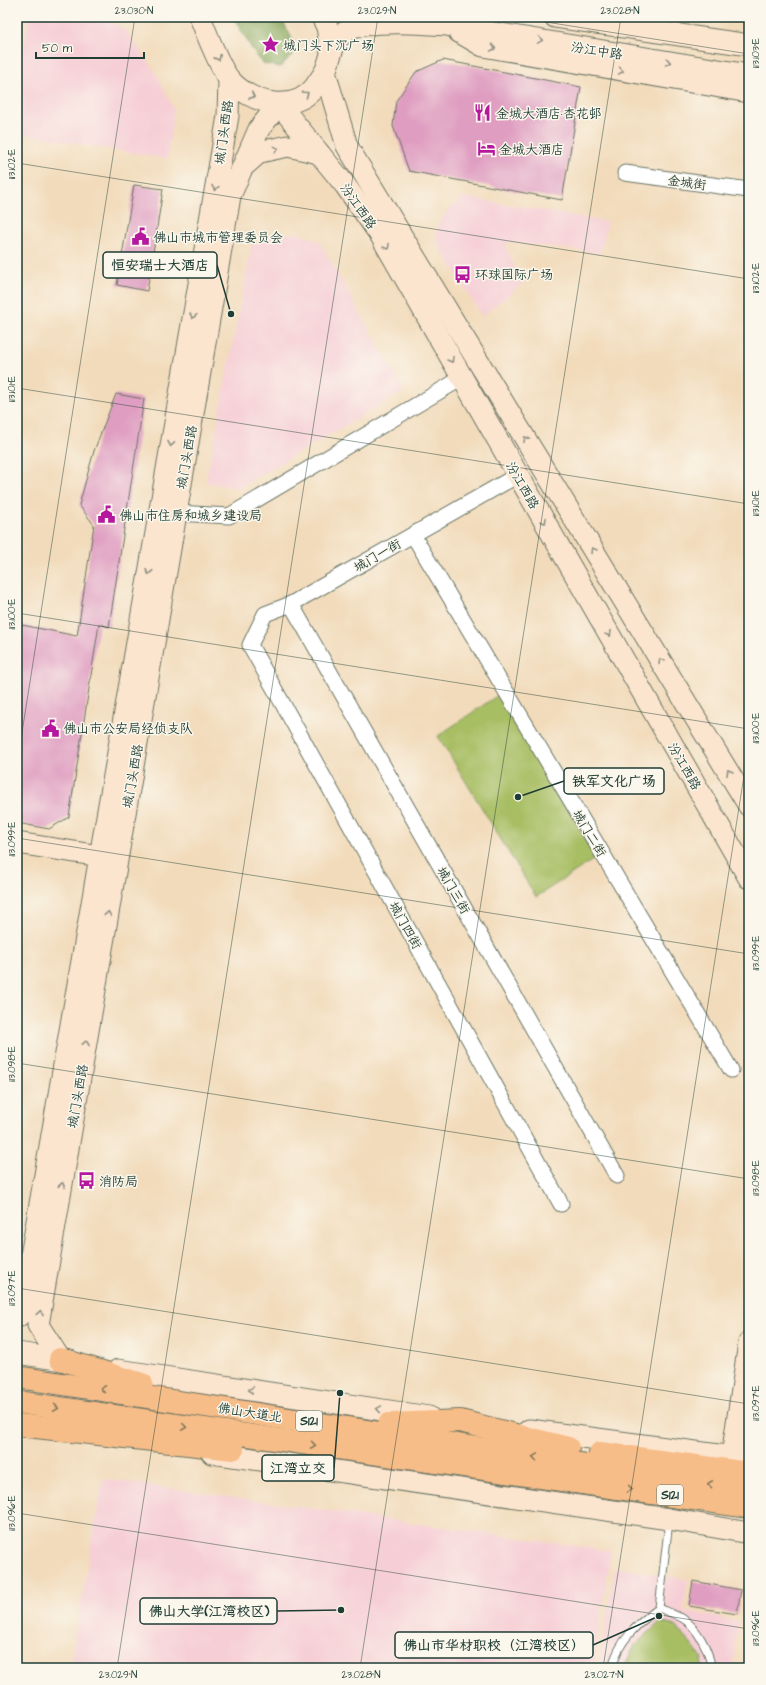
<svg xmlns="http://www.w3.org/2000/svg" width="766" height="1685" font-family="'Architects Daughter','LXGW WenKai TC',sans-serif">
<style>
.built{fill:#f6cfd6}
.green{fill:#a7be63;stroke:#637e4c}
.forest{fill:#85a559;stroke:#527146}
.building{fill:#df9dc1}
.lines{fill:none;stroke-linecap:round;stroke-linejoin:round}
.lane-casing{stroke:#697463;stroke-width:9}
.street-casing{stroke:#697463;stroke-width:17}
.secondary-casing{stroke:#697463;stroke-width:23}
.highway-casing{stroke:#697463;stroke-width:24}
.lane{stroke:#fff;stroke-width:7}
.street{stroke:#fff;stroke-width:15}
.secondary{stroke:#fce5cf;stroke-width:21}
.highway{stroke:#f7bd88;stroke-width:22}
.oneway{stroke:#8e9182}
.oneway2{stroke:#80775a}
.ticks{fill:none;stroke:#1f3d34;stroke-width:1;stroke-opacity:0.45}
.labels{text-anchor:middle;stroke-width:3;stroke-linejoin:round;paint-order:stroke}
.shield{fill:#fbf7ec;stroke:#61756b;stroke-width:1}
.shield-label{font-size:12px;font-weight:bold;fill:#1f3d34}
.poi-label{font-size:13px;fill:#1f3d34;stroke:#fbf7ec;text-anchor:start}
.street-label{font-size:13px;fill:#1f3d34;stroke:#fbf7ec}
.leader{fill:none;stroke:#1f3d34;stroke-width:1.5}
.callout-dot{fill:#1f3d34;stroke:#fbf7ec;stroke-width:1.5}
.callout{fill:#fbf7ec;stroke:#1f3d34;stroke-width:1.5}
.callout-label{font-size:14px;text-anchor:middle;font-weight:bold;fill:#1f3d34}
.neatline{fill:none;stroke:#1f3d34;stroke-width:1.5}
.ticks-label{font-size:10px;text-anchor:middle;fill:#1f3d34}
</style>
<rect width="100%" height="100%" fill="#fbf7ec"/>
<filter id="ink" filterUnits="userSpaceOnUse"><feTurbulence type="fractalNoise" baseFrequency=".025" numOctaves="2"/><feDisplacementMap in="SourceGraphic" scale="8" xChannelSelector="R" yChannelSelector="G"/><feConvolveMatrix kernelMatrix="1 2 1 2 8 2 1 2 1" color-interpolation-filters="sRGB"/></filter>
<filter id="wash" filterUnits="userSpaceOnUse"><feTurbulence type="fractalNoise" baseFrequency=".012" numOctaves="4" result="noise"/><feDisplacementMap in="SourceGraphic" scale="16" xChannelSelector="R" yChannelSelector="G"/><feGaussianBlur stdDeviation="0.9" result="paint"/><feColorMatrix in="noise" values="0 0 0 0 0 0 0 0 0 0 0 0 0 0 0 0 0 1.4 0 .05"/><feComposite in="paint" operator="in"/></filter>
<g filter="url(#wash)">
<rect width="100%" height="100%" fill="#f2dbbb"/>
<g class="built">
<polygon points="29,17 100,17 126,30 157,75 174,110 167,159 17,133 17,85"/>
<polygon points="463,197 608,222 600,253 509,242 506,247 522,284 482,316 436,240 437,226 446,213"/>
<polygon points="297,233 319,241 404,391 238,488 206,482 252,244 273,235"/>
<polygon points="103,1479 611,1551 593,1668 69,1668"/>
<polygon points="615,1567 688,1580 683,1610 739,1622 732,1668 598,1668"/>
</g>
<g class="green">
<polygon points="501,693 596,858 536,897 438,736"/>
<polygon points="660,1622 676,1626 702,1658 701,1668 624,1668 635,1645"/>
</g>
<polygon class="forest" points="233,17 281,17 292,39 293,54 280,67 264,64 255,54"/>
<g id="blocks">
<g class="building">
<polygon points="443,60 581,87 562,200 409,171 393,126 396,101 416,72"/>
<polygon points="134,185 163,189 147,291 117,285"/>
<polygon points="116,394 144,399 109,627 99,624 69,817 49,829 17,823 17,624 77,636 94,525 79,505 94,451"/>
<polygon points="693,1581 741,1590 737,1614 689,1606"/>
</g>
</g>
</g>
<g filter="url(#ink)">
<use href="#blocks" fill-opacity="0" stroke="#697463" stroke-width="1"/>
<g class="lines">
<defs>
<g id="lane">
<path d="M659,1608C666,1611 674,1614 682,1618C697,1627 710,1651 711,1668"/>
<path d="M612,1668C618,1641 637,1624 659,1608L669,1521"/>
</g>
<g id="street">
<polyline points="625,173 749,190"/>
<polyline points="518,475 291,604 265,614 250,645 561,1204"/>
<polyline points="176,513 229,516 462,378"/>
<polyline points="413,535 731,1070"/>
<polyline points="291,604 617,1176"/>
</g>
<g id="secondary">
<path d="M200,17C206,32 220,69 230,80C250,103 293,115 315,87C318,82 322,77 325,72C331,59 332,40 345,32C365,18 421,23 446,25L749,75"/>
<polyline points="322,17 327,27 331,51"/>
<polyline points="555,17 749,45"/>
<polyline points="459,32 483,46 749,92"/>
<polyline points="325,72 347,146 749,806"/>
<polyline points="279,104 345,185 381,236 749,878"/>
<polyline points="243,167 260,152 288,146 319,153"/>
<polyline points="17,843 100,856"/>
<polyline points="17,1317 21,1314 228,116 229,80"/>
<polyline points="17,1353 70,1361"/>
<polyline points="60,1359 38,1325 230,196 259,129 279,104"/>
<polyline points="118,1370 429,1417"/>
<polyline points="529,1430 749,1459"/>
<polyline points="212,1453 669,1519 749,1533"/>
<polyline points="732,1456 749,1343"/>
</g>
<g id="highway">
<polyline points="60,1359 142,1384"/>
<polyline points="17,1377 749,1490"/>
<polyline points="17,1402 749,1507"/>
<polyline points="389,1424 460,1421 568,1448"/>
<polyline points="18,1425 233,1449"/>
<polyline points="600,1453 749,1473"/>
</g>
</defs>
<use href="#lane" class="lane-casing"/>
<use href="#street" class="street-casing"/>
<use href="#secondary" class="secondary-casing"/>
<use href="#highway" class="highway-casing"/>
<use href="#lane" class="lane"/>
<use href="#street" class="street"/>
<use href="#secondary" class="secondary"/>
<use href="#highway" class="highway"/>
</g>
<defs><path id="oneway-chevron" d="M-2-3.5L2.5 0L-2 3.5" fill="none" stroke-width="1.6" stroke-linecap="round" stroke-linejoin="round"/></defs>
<g class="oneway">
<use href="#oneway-chevron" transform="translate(540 40) rotate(9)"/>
<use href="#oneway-chevron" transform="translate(493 48) rotate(10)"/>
<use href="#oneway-chevron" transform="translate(218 58) rotate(64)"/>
<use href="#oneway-chevron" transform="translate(668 62) rotate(9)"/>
<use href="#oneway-chevron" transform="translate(621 71) rotate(10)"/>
<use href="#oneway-chevron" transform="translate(306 94) rotate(-35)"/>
<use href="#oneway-chevron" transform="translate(252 96) rotate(26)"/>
<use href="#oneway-chevron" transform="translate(276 149) rotate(-13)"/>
<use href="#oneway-chevron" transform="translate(215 188) rotate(100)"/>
<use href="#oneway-chevron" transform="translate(387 247) rotate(60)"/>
<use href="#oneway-chevron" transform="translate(193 316) rotate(100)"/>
<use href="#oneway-chevron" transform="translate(451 360) rotate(60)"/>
<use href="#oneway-chevron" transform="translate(526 439) rotate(-121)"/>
<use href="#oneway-chevron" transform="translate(171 444) rotate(100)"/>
<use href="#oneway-chevron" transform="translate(544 521) rotate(60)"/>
<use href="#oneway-chevron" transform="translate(593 550) rotate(-121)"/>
<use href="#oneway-chevron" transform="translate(149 572) rotate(100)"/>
<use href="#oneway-chevron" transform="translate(609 634) rotate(60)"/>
<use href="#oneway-chevron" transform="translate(661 661) rotate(-121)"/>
<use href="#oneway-chevron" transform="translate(729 772) rotate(-121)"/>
<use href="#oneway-chevron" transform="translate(108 914) rotate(-80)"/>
<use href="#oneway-chevron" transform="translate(86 1043) rotate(-80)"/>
<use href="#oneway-chevron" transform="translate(62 1185) rotate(-80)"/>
<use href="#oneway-chevron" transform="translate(40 1313) rotate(-80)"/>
<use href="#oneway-chevron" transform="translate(251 1390) rotate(-171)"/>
<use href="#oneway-chevron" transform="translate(379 1409) rotate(-171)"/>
</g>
<g class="oneway2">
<use href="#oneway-chevron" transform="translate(103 1389) rotate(-172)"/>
<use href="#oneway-chevron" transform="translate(56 1408) rotate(8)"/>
<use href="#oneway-chevron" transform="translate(184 1427) rotate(8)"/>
<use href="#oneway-chevron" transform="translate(313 1445) rotate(8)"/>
<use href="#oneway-chevron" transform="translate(535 1457) rotate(-171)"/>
<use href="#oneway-chevron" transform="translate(710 1484) rotate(-172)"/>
<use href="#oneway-chevron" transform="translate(630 1489) rotate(8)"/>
</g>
</g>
<path class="ticks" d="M514,17L749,54M17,163L749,279M17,388L749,504M17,613L749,729M17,764L135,17M17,838L749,954M17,1063L749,1179M17,1288L749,1404M17,1513L749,1629M117,1668L378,17M360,1668L621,17M603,1668L749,744"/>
<defs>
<symbol id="sight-bare" viewBox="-9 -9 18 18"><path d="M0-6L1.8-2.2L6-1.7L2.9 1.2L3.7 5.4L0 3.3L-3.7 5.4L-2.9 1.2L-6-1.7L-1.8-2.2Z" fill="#b5179e" stroke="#fbf7ec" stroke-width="2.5" paint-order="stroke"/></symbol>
<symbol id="restaurant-bare" viewBox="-9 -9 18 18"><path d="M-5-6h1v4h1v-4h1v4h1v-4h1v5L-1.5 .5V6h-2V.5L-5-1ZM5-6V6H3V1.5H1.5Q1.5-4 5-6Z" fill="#b5179e" stroke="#fbf7ec" stroke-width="2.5" paint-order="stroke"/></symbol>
<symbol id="hotel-bare" viewBox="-9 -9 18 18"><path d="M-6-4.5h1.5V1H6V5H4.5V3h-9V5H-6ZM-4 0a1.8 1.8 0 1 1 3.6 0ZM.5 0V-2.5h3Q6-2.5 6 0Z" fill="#b5179e" stroke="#fbf7ec" stroke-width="2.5" paint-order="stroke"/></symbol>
<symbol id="civic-bare" viewBox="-9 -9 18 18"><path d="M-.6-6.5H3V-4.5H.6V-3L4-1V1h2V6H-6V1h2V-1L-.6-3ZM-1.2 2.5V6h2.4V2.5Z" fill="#b5179e" stroke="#fbf7ec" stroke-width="2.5" paint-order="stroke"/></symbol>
<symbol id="bus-bare" viewBox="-9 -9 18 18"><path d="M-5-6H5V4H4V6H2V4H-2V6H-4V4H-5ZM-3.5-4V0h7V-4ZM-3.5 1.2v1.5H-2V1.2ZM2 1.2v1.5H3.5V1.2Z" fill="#b5179e" stroke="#fbf7ec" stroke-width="2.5" paint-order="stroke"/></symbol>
</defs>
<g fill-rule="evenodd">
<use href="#sight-bare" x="258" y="32" width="25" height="25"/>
<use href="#restaurant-bare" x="470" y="100" width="25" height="25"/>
<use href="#hotel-bare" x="474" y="136" width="25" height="25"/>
<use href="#civic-bare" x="128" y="224" width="25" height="25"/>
<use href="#bus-bare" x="450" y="262" width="25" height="25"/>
<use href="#civic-bare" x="94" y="502" width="25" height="25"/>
<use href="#civic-bare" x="38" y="716" width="25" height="25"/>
<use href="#bus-bare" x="74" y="1168" width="25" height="25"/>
</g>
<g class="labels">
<g class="shield">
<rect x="296" y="1411" width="26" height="20" rx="3"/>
<rect x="657" y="1485" width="26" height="20" rx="3"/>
</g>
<g class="shield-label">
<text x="309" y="1425">S121</text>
<text x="670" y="1499">S121</text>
</g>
<g class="poi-label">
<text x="283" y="50">城门头下沉广场</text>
<text x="496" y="118">金城大酒店·杏花邨</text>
<text x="499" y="154">金城大酒店</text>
<text x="153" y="242">佛山市城市管理委员会</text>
<text x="475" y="279">环球国际广场</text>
<text x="119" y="520">佛山市住房和城乡建设局</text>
<text x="63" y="733">佛山市公安局经侦支队</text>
<text x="99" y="1186">消防局</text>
</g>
<g class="street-label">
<text transform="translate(597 50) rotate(9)" y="5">汾江中路</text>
<text transform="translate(223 132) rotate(-82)" y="5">城门头西路</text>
<text transform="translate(687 182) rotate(8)" y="5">金城街</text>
<text transform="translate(359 206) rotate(55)" y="5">汾江西路</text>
<text transform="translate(186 457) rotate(-80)" y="5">城门头西路</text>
<text transform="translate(523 485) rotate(60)" y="5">汾江西路</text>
<text transform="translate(377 555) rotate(-30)" y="5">城门一街</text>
<text transform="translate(685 766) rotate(60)" y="5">汾江西路</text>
<text transform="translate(132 776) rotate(-80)" y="5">城门头西路</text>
<text transform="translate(590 833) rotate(59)" y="5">城门二街</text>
<text transform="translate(454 890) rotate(60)" y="5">城门三街</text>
<text transform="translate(406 925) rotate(61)" y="5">城门四街</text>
<text transform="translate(77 1096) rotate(-80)" y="5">城门头西路</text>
<text transform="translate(250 1412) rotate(9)" y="5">佛山大道北</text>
</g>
</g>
<path class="leader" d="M231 314L217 265M518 797L564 781M340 1393L334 1468M341 1610L277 1611M659 1616L593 1645"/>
<g class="callout-dot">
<circle cx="231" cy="314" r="4"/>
<circle cx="518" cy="797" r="4"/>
<circle cx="340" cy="1393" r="4"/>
<circle cx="341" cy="1610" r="4"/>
<circle cx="659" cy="1616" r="4"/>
</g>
<g class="callout">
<rect x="103" y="252" width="114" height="26" rx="4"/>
<rect x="564" y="768" width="100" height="26" rx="4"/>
<rect x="262" y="1455" width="72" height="26" rx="4"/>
<rect x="140" y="1598" width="137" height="26" rx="4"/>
<rect x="395" y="1632" width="198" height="26" rx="4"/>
</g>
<g class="callout-label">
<text x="160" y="270">恒安瑞士大酒店</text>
<text x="614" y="786">铁军文化广场</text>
<text x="298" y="1473">江湾立交</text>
<text x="209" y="1616">佛山大学(江湾校区)</text>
<text x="494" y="1650">佛山市华材职校（江湾校区）</text>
</g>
<rect width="766" height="1685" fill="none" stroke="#fbf7ec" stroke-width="44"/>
<path d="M36 52v6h108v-6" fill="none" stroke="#1f3d34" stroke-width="2"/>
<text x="42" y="52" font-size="12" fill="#1f3d34" stroke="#fbf7ec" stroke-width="3" paint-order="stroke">50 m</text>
<rect x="22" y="22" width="722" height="1641" class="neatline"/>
<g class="ticks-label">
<text x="134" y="14">23.030°N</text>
<text x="377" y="14">23.029°N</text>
<text x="620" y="14">23.028°N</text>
<text transform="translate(755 53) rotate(-90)" y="4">113.103°E</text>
<text transform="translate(11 164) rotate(-90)" y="4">113.102°E</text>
<text transform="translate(755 278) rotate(-90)" y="4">113.102°E</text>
<text transform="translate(11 389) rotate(-90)" y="4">113.101°E</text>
<text transform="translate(755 503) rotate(-90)" y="4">113.101°E</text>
<text transform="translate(11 614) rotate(-90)" y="4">113.100°E</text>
<text transform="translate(755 728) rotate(-90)" y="4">113.100°E</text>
<text transform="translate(11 839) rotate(-90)" y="4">113.099°E</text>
<text transform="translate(755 953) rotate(-90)" y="4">113.099°E</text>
<text transform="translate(11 1064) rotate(-90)" y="4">113.098°E</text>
<text transform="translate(755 1178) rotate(-90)" y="4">113.098°E</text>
<text transform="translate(11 1288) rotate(-90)" y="4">113.097°E</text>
<text transform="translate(755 1403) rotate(-90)" y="4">113.097°E</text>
<text transform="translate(11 1513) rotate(-90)" y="4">113.096°E</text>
<text transform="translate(755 1628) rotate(-90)" y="4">113.096°E</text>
<text x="118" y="1678">23.029°N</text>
<text x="361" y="1678">23.028°N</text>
<text x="604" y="1678">23.027°N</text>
</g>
</svg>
